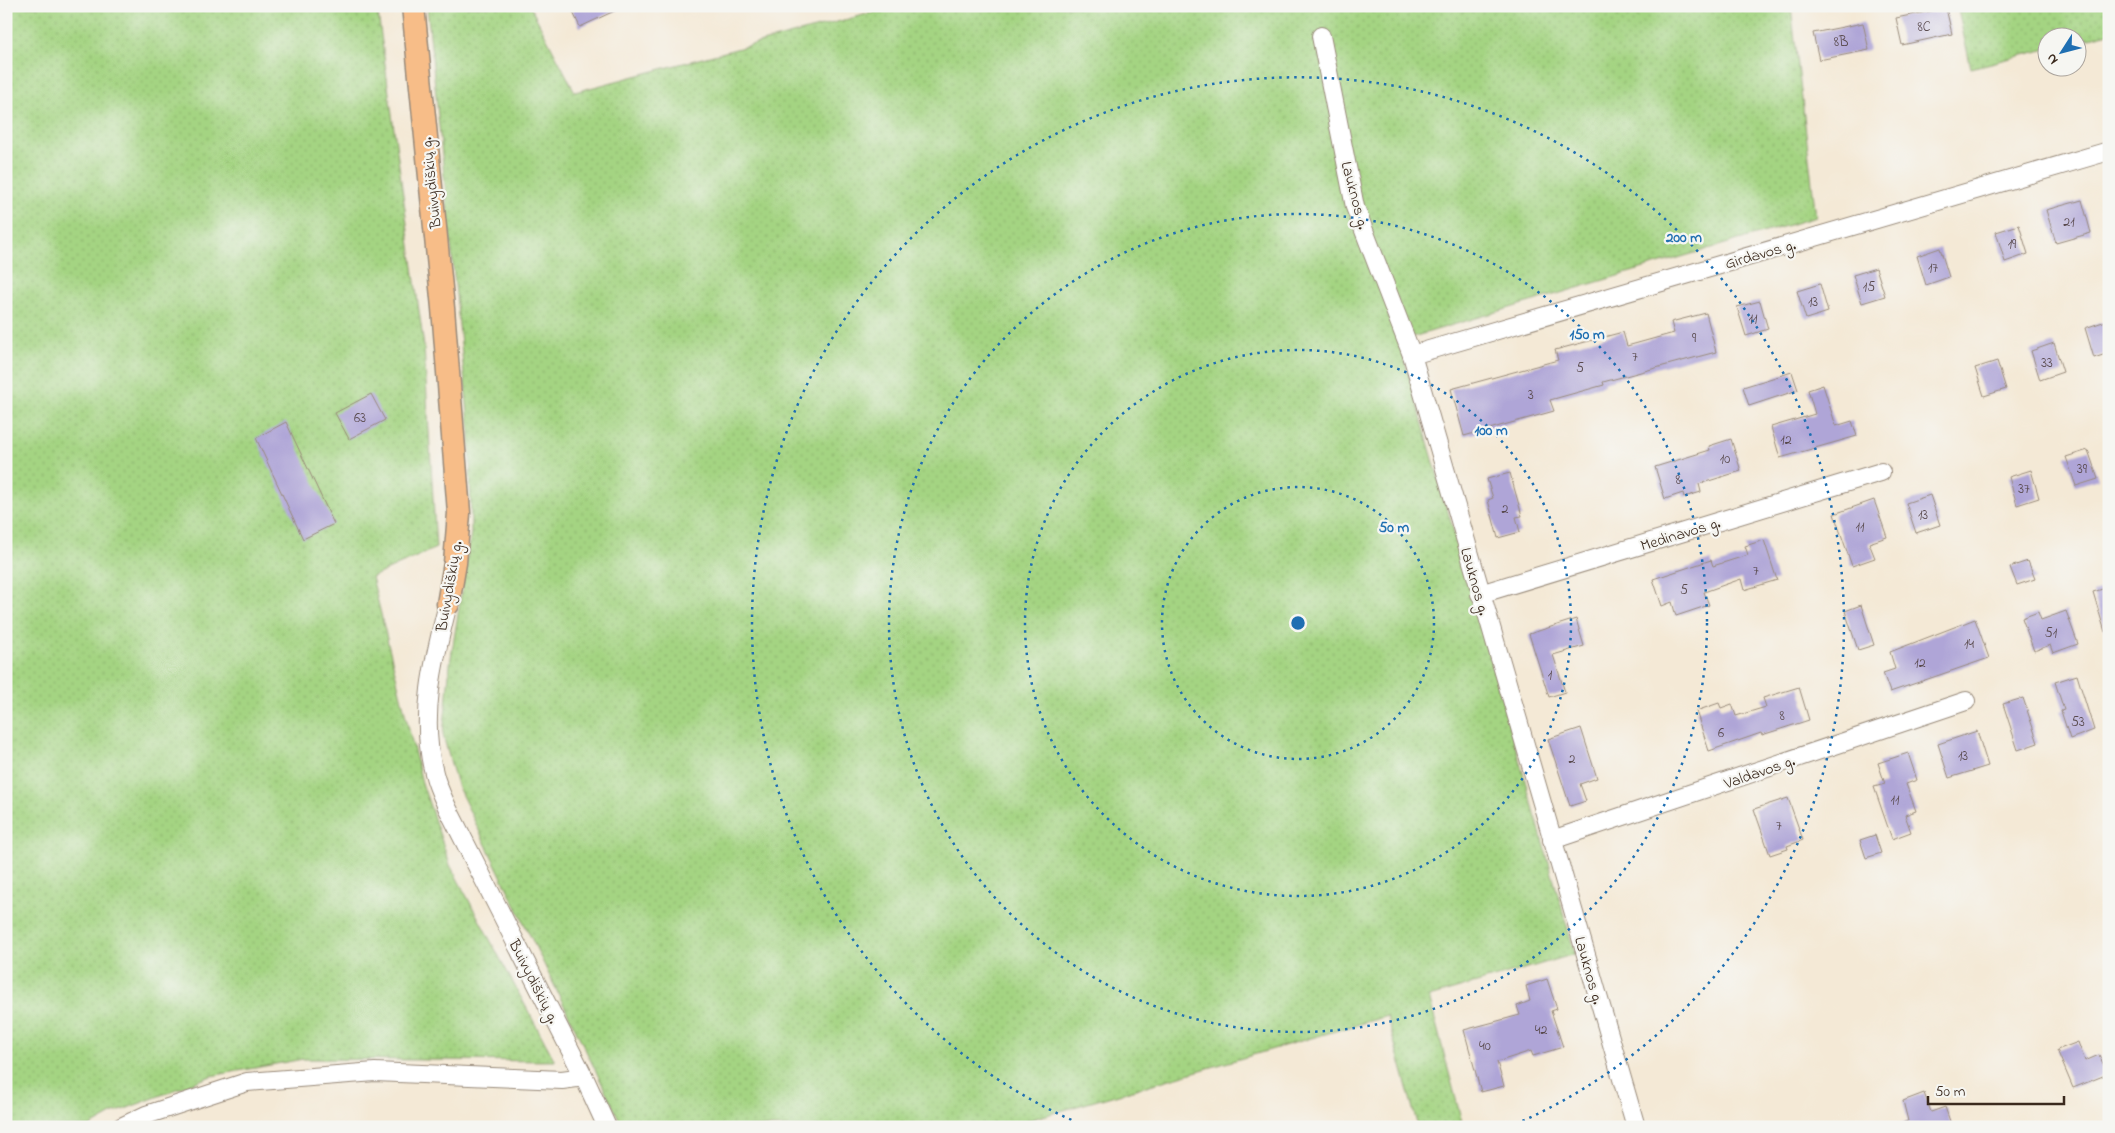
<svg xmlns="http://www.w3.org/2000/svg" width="2115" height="1133" font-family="'Indie Flower',sans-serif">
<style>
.grass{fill:url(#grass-dots);stroke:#707f50}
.building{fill:#afa5d7}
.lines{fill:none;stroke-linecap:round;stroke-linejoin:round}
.minor-casing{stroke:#988a7a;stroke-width:20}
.major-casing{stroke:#988a7a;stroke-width:25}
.minor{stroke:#fff;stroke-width:18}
.major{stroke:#f7bd88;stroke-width:22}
.ring{fill:none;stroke:#1f6fb2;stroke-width:2.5;stroke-dasharray:2.5 5}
.labels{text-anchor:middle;stroke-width:4.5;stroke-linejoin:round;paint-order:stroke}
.number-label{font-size:14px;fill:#58494c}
.street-label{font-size:16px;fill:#3b2a1e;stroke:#f6f6f2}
.centre{fill:#1f6fb2;stroke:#f6f6f2;stroke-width:2.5}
.ring-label{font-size:15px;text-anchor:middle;font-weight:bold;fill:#1f6fb2;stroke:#f6f6f2;stroke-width:4.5;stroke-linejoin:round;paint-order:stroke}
</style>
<defs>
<pattern id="grass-dots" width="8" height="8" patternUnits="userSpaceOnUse" patternTransform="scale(1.25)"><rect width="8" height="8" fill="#a4d482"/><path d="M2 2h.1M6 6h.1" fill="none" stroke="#8eb670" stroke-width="1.8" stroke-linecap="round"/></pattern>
</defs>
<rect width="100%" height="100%" fill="#f6f6f2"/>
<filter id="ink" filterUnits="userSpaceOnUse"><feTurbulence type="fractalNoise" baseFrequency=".02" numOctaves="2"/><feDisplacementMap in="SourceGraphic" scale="10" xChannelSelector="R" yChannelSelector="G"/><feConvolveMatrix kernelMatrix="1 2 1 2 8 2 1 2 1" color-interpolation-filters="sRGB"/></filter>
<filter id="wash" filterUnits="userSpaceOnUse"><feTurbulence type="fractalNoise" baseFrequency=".0096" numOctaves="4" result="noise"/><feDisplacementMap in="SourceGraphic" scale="20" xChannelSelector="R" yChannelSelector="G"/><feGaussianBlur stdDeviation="1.12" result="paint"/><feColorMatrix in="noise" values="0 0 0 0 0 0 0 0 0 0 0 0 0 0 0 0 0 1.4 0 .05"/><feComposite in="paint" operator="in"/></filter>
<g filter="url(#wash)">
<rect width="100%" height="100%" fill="#f4e9d6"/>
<g class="grass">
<polygon points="6,6 377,6 424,347 436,548 372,577 422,783 450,865 555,1061 303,1059 211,1076 112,1114 89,1127 6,1127"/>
<polygon points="427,6 530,6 575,92 897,6 1794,6 1791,7 1816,217 1399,341 1575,954 1429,997 1462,1122 1437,1127 1418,1127 1387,1016 1005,1127 623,1127 457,785 443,735 450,664 471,533 470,434"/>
<polygon points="1957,6 2109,6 2109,33 2078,41 2078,38 2048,38 2047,49 1971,68"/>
</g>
<g id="blocks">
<g class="building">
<polygon points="570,6 625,6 580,27"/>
<polygon points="1946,8 1952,34 1902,45 1896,18"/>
<polygon points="1863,23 1869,50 1819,60 1813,33"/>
<polygon points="2082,200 2091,233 2056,243 2046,210"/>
<polygon points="2019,225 2028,254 2005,262 1996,232"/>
<polygon points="1940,248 1949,277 1926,285 1917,256"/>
<polygon points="1876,268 1885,296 1862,303 1853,275"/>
<polygon points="1820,284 1828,312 1806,319 1797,291"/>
<polygon points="1760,301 1768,329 1746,336 1737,307"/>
<polygon points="1706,313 1716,352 1603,382 1604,385 1550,400 1554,411 1464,436 1451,389 1558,360 1555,350 1623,332 1627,346 1674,333 1671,322"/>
<polygon points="2109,320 2109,353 2094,358 2085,328"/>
<polygon points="2054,343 2063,372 2040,380 2031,351"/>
<polygon points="1997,361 2006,389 1984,396 1975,368"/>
<polygon points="1792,372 1798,390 1749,406 1743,387"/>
<polygon points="1823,385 1836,426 1852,421 1857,436 1780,458 1771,427 1815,414 1808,390"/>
<polygon points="371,394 385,420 349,439 335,413"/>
<polygon points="286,422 334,524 303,539 256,438"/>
<polygon points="1731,439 1741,471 1699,484 1701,492 1684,497 1683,493 1665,499 1655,467 1710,450 1709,446"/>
<polygon points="2088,450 2098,479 2076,486 2066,457"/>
<polygon points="2031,470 2039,498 2017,505 2009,477"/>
<polygon points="1510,473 1522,516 1516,517 1520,532 1498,538 1488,500 1493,498 1487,479"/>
<polygon points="1930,495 1940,525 1916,533 1906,503"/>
<polygon points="1874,500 1887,537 1869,543 1875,558 1852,566 1834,514"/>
<polygon points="1764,540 1777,580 1744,590 1741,579 1704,592 1709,605 1676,616 1672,602 1662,606 1653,579 1711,560 1713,566 1748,555 1745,546"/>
<polygon points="2028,561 2035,579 2017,585 2010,567"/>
<polygon points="2109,587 2109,631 2105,632 2093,592"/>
<polygon points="1861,605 1874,645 1858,650 1845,611"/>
<polygon points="2066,611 2078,644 2053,653 2050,645 2034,651 2022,618 2038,612 2041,620"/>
<polygon points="1576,619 1584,646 1553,655 1565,692 1549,697 1529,634"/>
<polygon points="1975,619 1989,658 1890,692 1883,673 1895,669 1890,652"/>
<polygon points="2077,675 2094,730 2070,739 2061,711 2064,710 2055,682"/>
<polygon points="1799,687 1809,720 1762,735 1761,733 1709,751 1696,711 1719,703 1721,708 1732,704 1736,716 1766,707 1763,698"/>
<polygon points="2023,698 2038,743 2018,750 2003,704"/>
<polygon points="1581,728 1597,778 1580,784 1586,801 1570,806 1548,739"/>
<polygon points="1977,731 1988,766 1949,778 1938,744"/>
<polygon points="1908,753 1917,780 1906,784 1916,811 1905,815 1911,832 1892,839 1874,787 1885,784 1878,763"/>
<polygon points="1788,798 1803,840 1787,846 1788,849 1770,855 1754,809"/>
<polygon points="1875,835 1881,853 1866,858 1860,840"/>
<polygon points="1547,979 1557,1009 1551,1011 1563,1047 1533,1056 1531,1051 1497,1062 1504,1086 1481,1092 1464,1030 1520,1015 1517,1006 1530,1001 1526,986"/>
<polygon points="2078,1042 2085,1061 2099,1055 2108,1074 2073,1088 2057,1050"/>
<polygon points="1924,1093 1931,1112 1945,1107 1952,1127 1896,1127 1896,1125 1908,1121 1903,1101"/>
</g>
</g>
</g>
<g filter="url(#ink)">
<use href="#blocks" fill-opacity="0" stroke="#988a7a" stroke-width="1"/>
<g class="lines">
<defs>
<g id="minor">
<polyline points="1321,36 1355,207 1412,355 1636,1127"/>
<polyline points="1412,355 2109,151"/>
<polyline points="1480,594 1881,472"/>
<path d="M448,604C434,659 419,717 434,773C437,786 443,798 448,809L584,1077L607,1127"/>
<polyline points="1552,840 1966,701"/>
<polyline points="121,1127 146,1115 247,1082 375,1072 562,1080 584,1077"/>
</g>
<polyline id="major" points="413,6 443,308 459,513 455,563 448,604"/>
</defs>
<use href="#minor" class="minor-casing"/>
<use href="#major" class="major-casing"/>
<use href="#minor" class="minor"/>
<use href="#major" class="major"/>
</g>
</g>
<g class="ring">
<circle cx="1298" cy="623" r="136"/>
<circle cx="1298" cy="623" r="273"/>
<circle cx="1298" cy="623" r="409"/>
<path d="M1085 1126A546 546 0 1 1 1511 1126"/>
</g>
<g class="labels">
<g class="number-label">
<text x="1924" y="31">8C</text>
<text x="1841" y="46">8B</text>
<text x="2069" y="226">21</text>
<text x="2012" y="248">19</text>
<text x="1933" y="272">17</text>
<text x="1869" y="291">15</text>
<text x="1813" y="306">13</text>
<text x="1753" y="323">11</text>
<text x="1694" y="342">9</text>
<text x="1635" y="361">7</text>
<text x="2047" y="367">33</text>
<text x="1580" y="372">5</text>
<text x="1531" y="399">3</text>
<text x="360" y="422">63</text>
<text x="1786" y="444">12</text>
<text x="1725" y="463">10</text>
<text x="2082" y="473">39</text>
<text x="1678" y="484">8</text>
<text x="2024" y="493">37</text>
<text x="1505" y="513">2</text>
<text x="1923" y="519">13</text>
<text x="1860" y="531">11</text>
<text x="1756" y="575">7</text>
<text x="1684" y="594">5</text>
<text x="2051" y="637">51</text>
<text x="1969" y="648">14</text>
<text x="1920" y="667">12</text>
<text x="1550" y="679">1</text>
<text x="1782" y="720">8</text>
<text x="2078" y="726">53</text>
<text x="1721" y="737">6</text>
<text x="1963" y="760">13</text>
<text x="1572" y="763">2</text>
<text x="1895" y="804">11</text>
<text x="1779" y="830">7</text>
<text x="1541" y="1034">42</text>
<text x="1485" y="1050">40</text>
</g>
<g class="street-label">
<text transform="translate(430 183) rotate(-96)" y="6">Buivydiškių g.</text>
<text transform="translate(1356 195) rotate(75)" y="6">Lauknos g.</text>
<text transform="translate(1760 253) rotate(-16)" y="6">Girdavos g.</text>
<text transform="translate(1680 533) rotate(-17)" y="6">Medinavos g.</text>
<text transform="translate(1476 581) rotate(74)" y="6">Lauknos g.</text>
<text transform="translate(448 586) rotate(-80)" y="6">Buivydiškių g.</text>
<text transform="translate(1759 771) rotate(-19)" y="6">Valdavos g.</text>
<text transform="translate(1590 970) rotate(74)" y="6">Lauknos g.</text>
<text transform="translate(535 981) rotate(63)" y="6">Buivydiškių g.</text>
</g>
</g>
<circle cx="1298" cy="623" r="8" class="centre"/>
<g class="ring-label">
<text x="1684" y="242">200 m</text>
<text x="1587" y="339">150 m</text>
<text x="1491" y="435">100 m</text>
<text x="1394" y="532">50 m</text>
</g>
<rect width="2115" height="1133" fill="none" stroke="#f6f6f2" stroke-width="25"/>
<g transform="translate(2062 52) rotate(234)"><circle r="24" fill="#f6f6f2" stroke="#aba49d"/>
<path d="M0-4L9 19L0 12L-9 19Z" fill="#1f6fb2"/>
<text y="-8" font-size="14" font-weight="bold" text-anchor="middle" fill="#3b2a1e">N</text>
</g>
<path d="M1928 1096v8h136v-8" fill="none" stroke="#3b2a1e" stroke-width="2.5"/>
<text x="1935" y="1096" font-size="15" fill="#3b2a1e" stroke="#f6f6f2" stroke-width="4" paint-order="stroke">50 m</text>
</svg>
